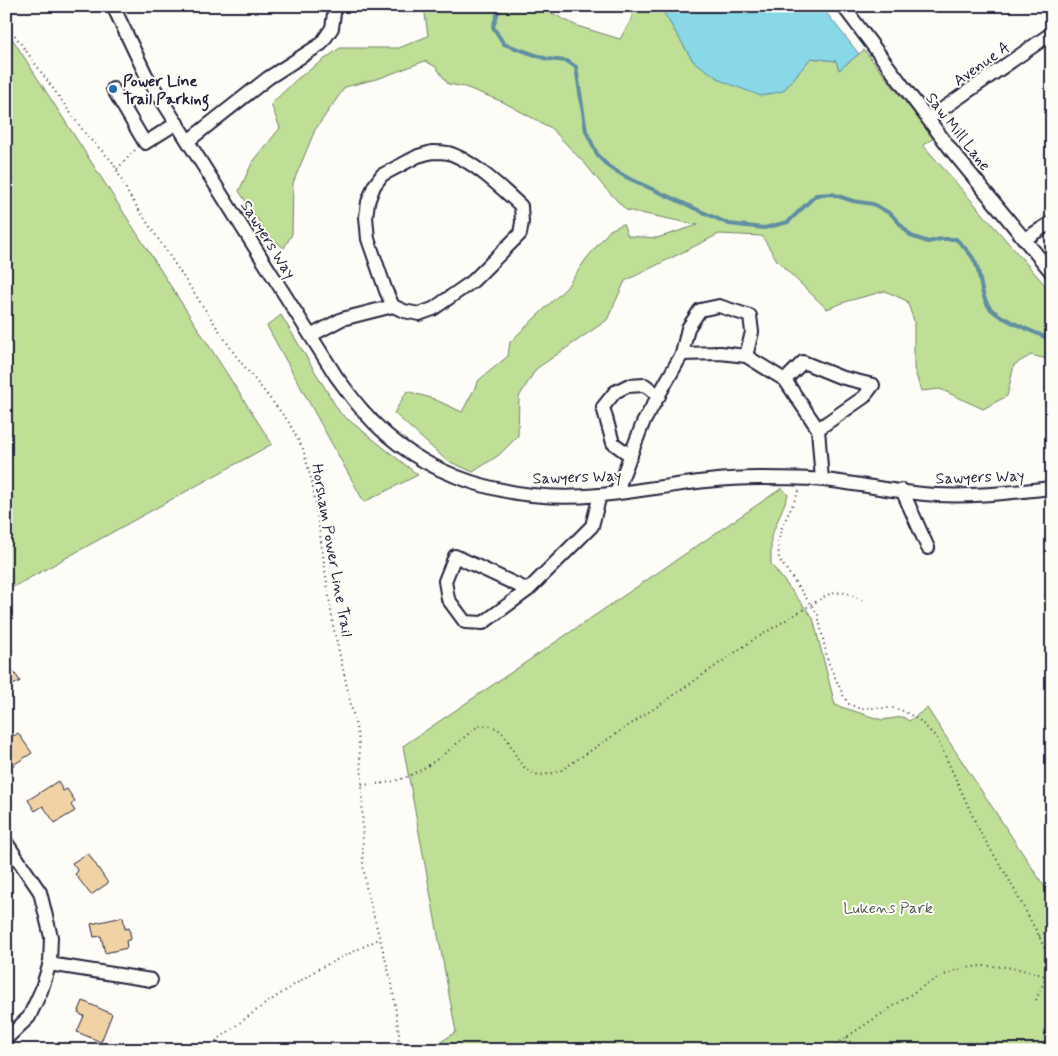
<svg xmlns="http://www.w3.org/2000/svg" width="1058" height="1056" font-family="Mynerve,sans-serif">
<style>
.green{fill:#bfde96;stroke:#708068}
.water{fill:#89d8e7;stroke:#608fa2}
.lines{fill:none;stroke-linecap:round;stroke-linejoin:round}
.stream{stroke:#608fa2;stroke-width:4}
.building{fill:#f1d2a4;stroke:#22223b}
.minor-casing{stroke:#22223b;stroke-width:16}
.path{stroke:#22223b;stroke-width:2;stroke-dasharray:1 4;stroke-linecap:butt}
.minor{stroke:#fdfcf7;stroke-width:12}
.poi-dot{fill:#1f6fb2;stroke:#fdfcf7;stroke-width:2}
.labels{text-anchor:middle;stroke-width:4;stroke-linejoin:round;paint-order:stroke}
.street-label{font-size:16px;fill:#22223b;stroke:#fdfcf7}
.poi-label{font-size:16px;font-weight:bold;fill:#22223b;stroke:#fdfcf7;text-anchor:start}
.park-label{font-size:16px;fill:#515a56;stroke:#fdfcf7}
</style>
<rect width="100%" height="100%" fill="#fdfcf7"/>
<filter id="ink" filterUnits="userSpaceOnUse"><feTurbulence type="fractalNoise" baseFrequency=".02" numOctaves="2"/><feDisplacementMap in="SourceGraphic" scale="10" xChannelSelector="R" yChannelSelector="G"/><feConvolveMatrix kernelMatrix="1 2 1 2 8 2 1 2 1" color-interpolation-filters="sRGB"/></filter>
<g filter="url(#ink)">
<g class="green">
<polygon points="424,6 545,6 548,11 577,26 620,39 632,18 630,6 662,6 664,13 693,61 783,91 811,58 836,61 839,70 864,50 934,138 923,145 1052,293 1052,366 1047,359 1031,355 1014,365 1007,396 983,409 940,389 921,391 914,368 914,321 907,301 885,291 848,301 827,309 778,262 762,236 719,234 625,281 607,320 536,369 519,397 518,436 499,455 473,472 446,460 394,413 407,391 434,399 462,412 479,380 508,356 510,342 567,287 586,259 610,230 623,224 628,236 657,238 698,225 626,210 604,187 587,166 551,128 503,102 465,87 448,84 436,67 425,61 380,78 345,87 315,130 293,183 292,234 284,248 268,235 239,191 252,163 280,128 271,104 297,79 340,48 399,48 428,36"/>
<polygon points="6,29 272,444 6,591"/>
<polygon points="281,315 340,413 418,475 364,502 267,326"/>
<polygon points="782,488 788,495 771,537 771,564 813,618 835,705 882,720 903,717 909,721 927,708 1052,898 1052,1050 440,1050 439,1043 456,1032 403,746"/>
</g>
<polygon class="water" points="662,6 821,6 859,54 839,70 836,61 811,58 783,91 761,96 722,81 693,61 664,13"/>
<g class="lines">
<path class="stream" d="M500,6L493,27L504,44L547,59L567,61L576,67L586,131L598,156L609,167L628,178L729,224L764,228L788,222L816,195L832,194L853,201L873,204L891,214L911,236L928,242L941,239H956C964,247 974,256 977,267C981,280 981,297 990,308C997,318 1039,334 1052,340"/>
</g>
<g class="building">
<polygon points="6,661 20,681 6,689"/>
<polygon points="6,724 14,736 18,733 32,753 10,767 6,761"/>
<polygon points="58,781 63,791 67,789 75,801 71,805 75,811 55,823 43,806 35,811 28,800"/>
<polygon points="88,853 108,883 91,895 75,874 78,871 72,863"/>
<polygon points="123,917 125,929 129,928 131,939 126,941 127,948 105,953 101,936 94,937 91,924"/>
<polygon points="83,1001 112,1014 101,1042 77,1032 84,1016 78,1013"/>
</g>
<g class="lines">
<defs>
<g id="minor">
<path d="M113,6L146,75L336,376C345,388 354,401 364,412C422,479 514,504 600,495C654,490 708,477 763,478C783,478 804,478 824,480C862,484 900,493 937,495C976,497 1014,492 1052,488"/>
<polyline points="843,6 952,151 1052,273"/>
<polyline points="113,89 145,143 177,123"/>
<polyline points="928,119 1052,33"/>
<polyline points="188,141 268,78 321,44 332,28 335,6"/>
<path d="M432,152C437,152 443,152 448,153C471,159 504,190 521,206L522,222L520,234L473,281L433,309L419,314L404,311L393,306L386,291L368,239L366,217L368,202L374,186L382,175L418,156Z"/>
<polyline points="1025,239 1052,222"/>
<polyline points="312,335 342,319 393,306"/>
<polyline points="682,354 720,353 746,356 785,380 818,429 822,480"/>
<polyline points="785,380 803,362 840,377 873,385 864,397 818,429"/>
<polyline points="631,456 613,443 603,407 615,392 627,386 645,385 659,396"/>
<polyline points="902,490 928,548"/>
<polyline points="616,493 643,423 682,354 688,328 700,310 719,306 750,316 752,332 746,356"/>
<polyline points="528,590 455,556 445,581 448,599 465,622 483,623 528,590 592,526 600,495"/>
<polyline points="6,842 40,892 51,937 50,963 41,991 29,1017 6,1039"/>
<polyline points="49,964 151,980"/>
</g>
</defs>
<use href="#minor" class="minor-casing"/>
<g class="path">
<polyline points="6,23 87,136 112,161 129,195 236,356 288,421 303,449 313,486 333,625 358,736 362,776 363,864 366,887 392,984 399,1034 398,1050"/>
<polyline points="117,169 136,149"/>
<polyline points="799,491 782,527 778,543 779,559 818,615 828,662 844,697 849,704 858,708 894,708 903,711 918,719 937,738 980,832 1007,876 1039,936 1052,965"/>
<path d="M362,785C371,784 381,784 390,782C424,775 452,747 478,726C515,721 507,762 533,773C541,777 552,773 560,771L664,702L750,642L827,595C844,590 849,593 863,601"/>
<polyline points="1039,936 1052,929"/>
<polyline points="1036,1000 1047,975"/>
<polyline points="847,1037 855,1050"/>
<polyline points="970,1048 971,1050"/>
<polyline points="204,1050 258,1009 318,969 379,939"/>
<path d="M827,1050C851,1034 874,1019 898,1003C916,991 936,976 958,970C987,962 1016,967 1045,976L1050,971L1052,966"/>
</g>
<use href="#minor" class="minor"/>
</g>
</g>
<circle class="poi-dot" cx="113" cy="89" r="5"/>
<g class="labels">
<g class="street-label">
<text transform="translate(981 63) rotate(-35)" y="6">Avenue A</text>
<text transform="translate(959 131) rotate(52)" y="6">Saw Mill Lane</text>
<text transform="translate(269 239) rotate(58)" y="6">Sawyers Way</text>
<text transform="translate(577 476) rotate(-2)" y="6">Sawyers Way</text>
<text transform="translate(980 476) rotate(-2)" y="6">Sawyers Way</text>
<text transform="translate(333 550) rotate(80)" y="6">Horsham Power Line Trail</text>
</g>
<g class="poi-label">
<text x="123" y="86">Power Line<tspan x="123" dy="18">Trail Parking</tspan></text>
</g>
<g class="park-label">
<text x="888" y="913">Lukens Park</text>
</g>
</g>
<rect width="1058" height="1056" fill="none" stroke="#fdfcf7" stroke-width="25"/>
<rect x="12" y="12" width="1033" height="1031" fill="none" stroke="#22223b" stroke-width="2" filter="url(#ink)"/>
</svg>
